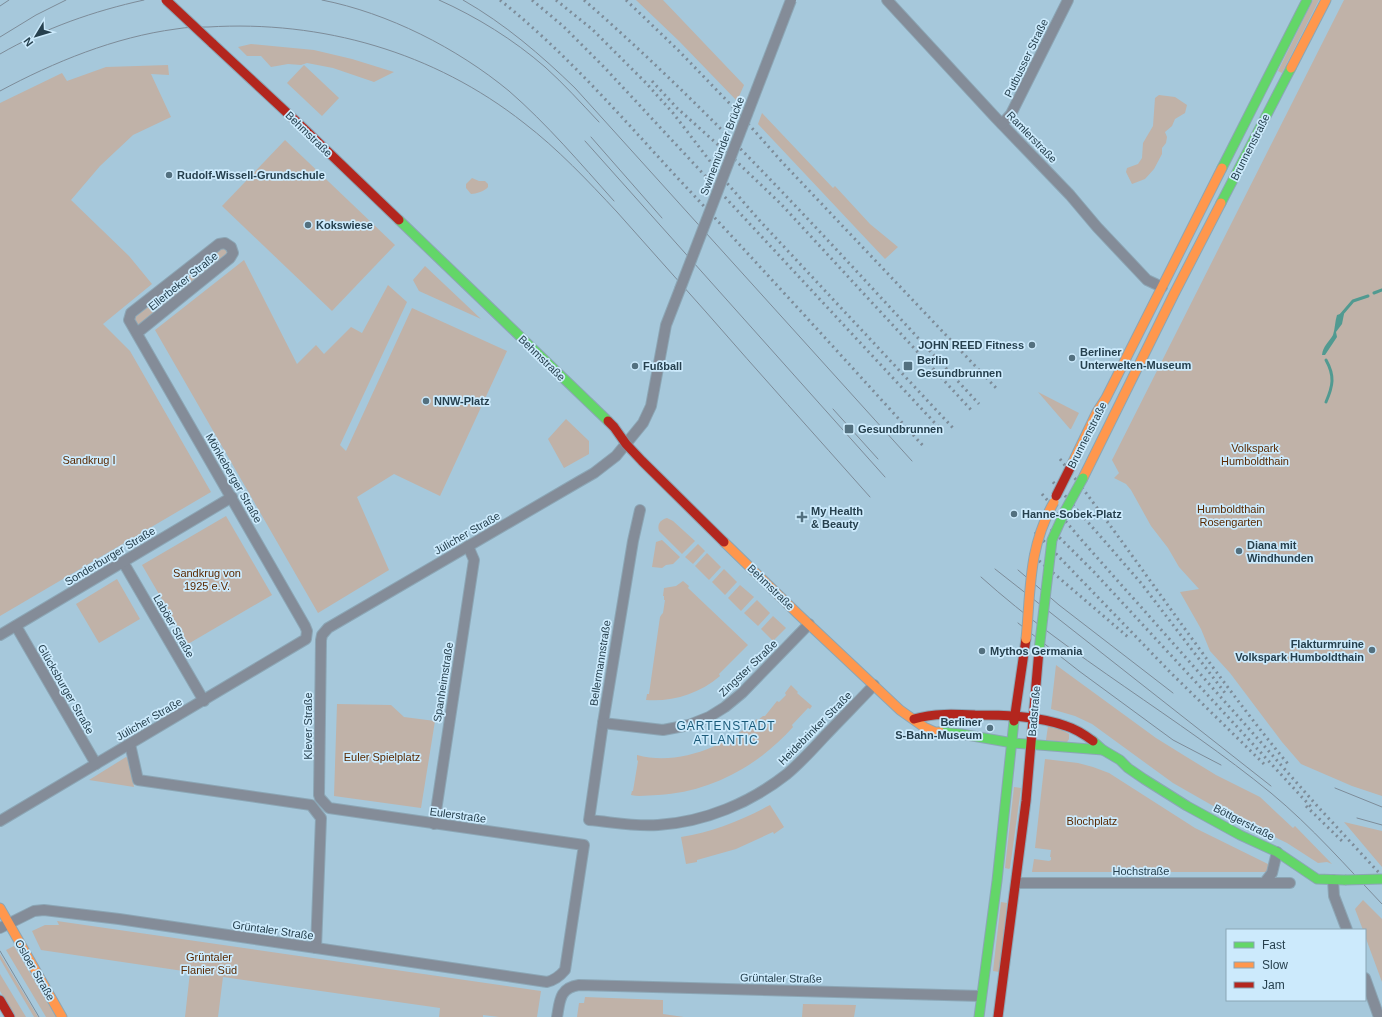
<svg xmlns="http://www.w3.org/2000/svg" width="1382" height="1017" font-family="Arial,sans-serif">
<style>
.green{fill:#c0b2a8}
.water{fill:#519a91}
.lines{fill:none;stroke-linecap:round;stroke-linejoin:round}
.stream{stroke:#519a91;stroke-width:3}
.street-casing{stroke:#8ca6b5;stroke-width:12}
.fast-casing{stroke:#8ca6b5;stroke-width:11}
.slow-casing{stroke:#8ca6b5;stroke-width:11}
.jam-casing{stroke:#8ca6b5;stroke-width:11}
.street{stroke:#848c98;stroke-width:10}
.fast{stroke:#63d668;stroke-width:9}
.slow{stroke:#ff974d;stroke-width:9}
.jam{stroke:#b3261e;stroke-width:9}
.tram{stroke:#7d8c99;stroke-width:1}
.rail{stroke:#7d8c99;stroke-width:3;stroke-dasharray:2 4;stroke-linecap:butt}
.street-bridge-casing{stroke:#8ca6b5;stroke-width:12;stroke-linecap:butt}
.fast-bridge-casing{stroke:#8ca6b5;stroke-width:11;stroke-linecap:butt}
.slow-bridge-casing{stroke:#8ca6b5;stroke-width:11;stroke-linecap:butt}
.jam-bridge-casing{stroke:#8ca6b5;stroke-width:11;stroke-linecap:butt}
.street-bridge{stroke:#848c98;stroke-width:10}
.fast-bridge{stroke:#63d668;stroke-width:9}
.slow-bridge{stroke:#ff974d;stroke-width:9}
.jam-bridge{stroke:#b3261e;stroke-width:9}
.poi-dot{fill:#53707f;stroke:#cceafc;stroke-width:1.5}
.labels{text-anchor:middle;stroke-width:3.5;stroke-linejoin:round;paint-order:stroke}
.street-label{font-size:11px;fill:#26404e;stroke:#cceafc}
.poi-label{font-size:11px;font-weight:bold;fill:#26404e;stroke:#cceafc;text-anchor:start}
.park-label{font-size:11px;fill:#5a2900;stroke:#cceafc}
.neighbourhood-label{font-size:12px;letter-spacing:1px;fill:#1a5a79;stroke:#cceafc}
</style>
<rect width="100%" height="100%" fill="#a6c8db"/>
<g class="green">
<polygon points="636,0 663,0 744,85 737,101 679,41"/>
<polygon points="1313,0 1319,0 1282,73 1278,71"/>
<polygon points="1344,0 1382,0 1382,796 1352,786 1301,764 1282,742 1230,673 1210,651 1201,629 1180,592 1199,589 1179,567 1168,548 1151,526 1131,490 1126,484 1114,478 1119,473 1112,460"/>
<polygon points="251,44 314,50 352,59 394,72 374,82 333,68 307,63 301,65 288,64 271,67 261,56 247,56 238,47"/>
<polygon points="168,65 169,75 151,74 171,117 133,135 100,166 71,200 129,256 152,284 103,324 130,351 211,492 0,616 0,103 62,73 67,81 106,67"/>
<polygon points="304,65 339,98 322,116 287,83"/>
<polygon points="1159,95 1175,97 1187,105 1185,113 1175,119 1172,126 1165,132 1167,137 1166,143 1162,148 1162,154 1154,169 1145,179 1132,184 1126,172 1127,168 1138,164 1142,158 1143,143 1153,126 1155,98"/>
<polygon points="762,113 833,188 835,186 870,224 898,247 885,259 758,124"/>
<polygon points="285,140 395,245 332,311 222,206"/>
<path d="M472,178L479,181H485L488,184V187C485,191 476,194 471,194L466,188V184Z"/>
<polygon points="222,248 227,249 229,253 139,326 137,326 134,320 134,318"/>
<polygon points="244,260 297,364 316,345 324,354 351,327 362,333 388,285 407,302 340,445 346,451 412,308 507,351 440,496 394,474 357,497 389,570 318,613 155,330"/>
<polygon points="425,266 481,319 419,291 413,280"/>
<polygon points="1038,392 1079,413 1071,429 1070,429"/>
<polygon points="566,419 589,441 589,454 564,468 548,439"/>
<polygon points="226,516 272,595 188,644 142,565"/>
<path d="M667,518L673,521L695,541L682,554L659,531C657,524 660,520 667,518Z"/>
<polygon points="662,540 680,557 673,564 666,565 662,568 652,567 656,542"/>
<polygon points="698,544 705,551 693,564 685,557"/>
<polygon points="707,553 721,567 709,580 695,566"/>
<polygon points="724,569 737,582 725,595 712,582"/>
<polygon points="117,579 140,619 99,643 76,604"/>
<path d="M683,581L689,586L688,588L748,645L719,674L720,676C699,694 672,702 646,700L647,694H649L660,617L662,614L663,613L665,600H664V596H663L664,588L676,586Z"/>
<polygon points="740,585 754,597 741,611 728,598"/>
<polygon points="757,600 770,613 758,626 744,613"/>
<polygon points="773,616 786,628 773,641 761,629"/>
<polygon points="1056,665 1156,738 1185,756 1216,775 1260,797 1293,828 1295,826 1332,864 1327,862 1318,863 1287,843 1222,811 1173,783 1092,724 1075,716 1051,709"/>
<path d="M791,685L798,692L797,693L812,706L810,709L808,708L792,725L793,727C759,765 712,792 658,795C649,795 639,797 631,795L632,791H633L638,761L637,760V755C678,766 725,747 757,719L758,720L763,716H765L777,701L779,702L786,695L785,693Z"/>
<polygon points="337,704 391,705 404,717 435,721 421,808 334,796"/>
<polygon points="1048,726 1062,730 1069,734 1069,739 1067,742 1046,740"/>
<polygon points="126,757 129,759 134,787 89,780"/>
<polygon points="1045,759 1078,763 1093,767 1109,773 1195,828 1268,864 1268,870 1266,872 1157,872 1157,879 1154,879 1154,872 1150,872 1150,879 1146,879 1146,872 1032,872 1034,859 1049,861 1051,860 1051,857 1050,857 1051,850 1035,848"/>
<polygon points="1014,787 1021,788 1010,868 1009,869 1005,868"/>
<path d="M770,805L784,827L774,834L773,832L736,849L697,860V862L686,864L681,837C713,832 742,820 770,805Z"/>
<polygon points="1344,822 1382,831 1382,867"/>
<polygon points="1363,900 1382,919 1382,982 1365,936 1365,930 1363,930 1355,909"/>
<polygon points="1001,902 1007,903 999,972 993,971"/>
<polygon points="57,921 541,991 537,1017 499,1017 483,1015 483,1017 439,1017 440,1008 223,977 218,1017 185,1017 190,972 41,950 32,931 45,925 59,925"/>
<polygon points="14,946 56,1017 46,1017 6,950"/>
<polygon points="0,954 38,1017 34,1017 0,959"/>
<polygon points="0,974 26,1017 15,1017 0,991"/>
<polygon points="585,997 663,1000 663,1014 684,1017 577,1017 579,1003 584,1003"/>
<polygon points="803,1004 856,1005 854,1017 802,1017"/>
</g>
<path class="water" d="M1343,313L1344,314L1342,324L1336,332L1337,337L1325,355H1322C1323,346 1329,342 1333,335C1335,329 1335,321 1337,315Z"/>
<g class="lines">
<g class="stream">
<polyline points="1374,293 1382,290"/>
<polyline points="1341,315 1353,301 1368,296"/>
<path d="M1326,402C1333,386 1335,376 1326,360"/>
</g>
<defs>
<g id="street">
<polyline points="887,0 995,117 1070,195 1097,227 1147,280 1162,287"/>
<polyline points="1002,124 1011,114 1068,0"/>
<path d="M640,510L633,541L603,723L589,820C612,822 635,827 658,825C705,822 750,803 787,774C800,763 812,750 823,738C840,720 857,703 874,685"/>
<polyline points="123,562 204,701"/>
<polyline points="16,626 96,764"/>
<polyline points="0,635 232,497"/>
<polyline points="603,723 663,730 689,725 709,717 725,707 742,693 809,624"/>
<polyline points="130,744 138,780 311,805 321,818 316,948"/>
<polyline points="0,821 306,639 307,631 305,626 129,320 131,313 219,244 225,243 231,247 233,253 230,258 137,333"/>
<polyline points="434,824 474,560 468,546"/>
<polyline points="1333,880 1334,896 1347,930"/>
<polyline points="1265,882 1272,873 1277,852"/>
<polyline points="1016,883 1290,883"/>
<path d="M0,928L34,911L44,910L119,919L547,982C555,980 560,976 565,970L584,845L329,808L320,798L319,795L321,640L322,635L328,628L580,481L594,473L616,456L643,423L651,406L666,325L680,289"/>
<polyline points="1365,978 1379,1017"/>
<path d="M557,1017C560,1001 559,988 579,985L981,996"/>
</g>
<g id="fast">
<polyline points="1222,168 1307,0"/>
<polyline points="1221,203 1291,68"/>
<polyline points="399,220 608,421"/>
<polyline points="940,732 961,734 1013,743 1103,750"/>
<polyline points="1093,741 1103,750 1120,760 1128,768 1144,779 1187,806 1240,835 1277,852 1317,879 1345,880"/>
<polyline points="979,1017 997,881 1014,721"/>
</g>
<g id="slow">
<polyline points="1291,68 1326,0"/>
<polyline points="1072,464 1097,412 1106,398 1222,168"/>
<polyline points="1083,478 1174,294 1221,203"/>
<polyline points="724,542 798,614 900,710 924,727 935,732 940,732"/>
<polyline points="0,908 62,1017"/>
</g>
<g id="jam">
<polyline points="212,43 298,123 399,220"/>
<polyline points="608,421 614,427 626,444 642,461 724,542"/>
<path d="M914,719C934,713 955,714 975,715C1005,715 1038,716 1066,726C1076,729 1085,735 1093,741"/>
<polyline points="1014,721 1026,639"/>
<polyline points="0,1000 10,1017"/>
<polyline points="998,1017 1026,801 1039,650"/>
</g>
</defs>
<use href="#street" class="street-casing"/>
<use href="#fast" class="fast-casing"/>
<use href="#slow" class="slow-casing"/>
<use href="#jam" class="jam-casing"/>
<use href="#street" class="street"/>
<use href="#fast" class="fast"/>
<use href="#slow" class="slow"/>
<use href="#jam" class="jam"/>
<g class="tram">
<path d="M322,0C388,13 457,48 509,91C547,124 580,163 614,201"/>
<path d="M439,0C477,17 514,40 545,67C564,84 581,103 599,122"/>
<path d="M463,0C505,24 541,55 575,88L912,461"/>
<polyline points="0,6 9,0"/>
<polyline points="0,37 36,15 66,0"/>
<path d="M0,54C45,28 94,11 144,0"/>
<path d="M0,91C54,62 115,37 176,29C187,27 198,27 208,27C322,20 434,52 524,123C558,149 588,181 617,212C647,245 676,279 706,312C760,374 815,435 870,497"/>
<polyline points="591,137 662,218"/>
<polyline points="585,141 885,477"/>
<polyline points="833,409 878,459"/>
<polyline points="995,569 1271,786"/>
<polyline points="1018,570 1059,605 1173,693"/>
<path d="M981,577C1071,658 1178,717 1271,793C1312,827 1346,866 1382,904"/>
<polyline points="1018,623 1079,671 1173,740 1221,765"/>
<polyline points="1335,788 1382,807"/>
<polyline points="1357,818 1382,825"/>
<polyline points="0,951 39,1017"/>
</g>
<g class="rail">
<path d="M500,0C564,51 618,113 673,173C758,264 842,356 925,448"/>
<polyline points="532,0 563,26 604,67 945,434"/>
<polyline points="556,0 593,30 646,83 673,113 726,182 760,221 953,428"/>
<path d="M584,0C726,124 851,266 979,404"/>
<polyline points="626,0 679,51 734,108 782,162 997,389"/>
<polyline points="652,81 677,108 735,160 781,204 973,412"/>
<path d="M1060,459C1138,559 1207,666 1288,764"/>
<polyline points="1053,482 1141,583 1225,693"/>
<polyline points="1042,494 1086,545 1320,809 1382,876"/>
<polyline points="1034,512 1095,573 1312,808"/>
<polyline points="1035,532 1171,673 1264,764"/>
<polyline points="1030,553 1128,637"/>
<polyline points="1306,806 1342,841"/>
</g>
<defs>
<polyline id="street-bridge" points="680,289 791,0"/>
<g id="fast-bridge">
<polyline points="1039,650 1052,540 1065,511 1083,478"/>
<polyline points="1345,880 1382,879"/>
</g>
<path id="slow-bridge" d="M1026,639C1031,589 1028,548 1054,502"/>
<g id="jam-bridge">
<polyline points="166,0 212,43"/>
<polyline points="1056,496 1072,464"/>
</g>
</defs>
<use href="#street-bridge" class="street-bridge-casing"/>
<use href="#fast-bridge" class="fast-bridge-casing"/>
<use href="#slow-bridge" class="slow-bridge-casing"/>
<use href="#jam-bridge" class="jam-bridge-casing"/>
<use href="#street-bridge" class="street-bridge"/>
<use href="#fast-bridge" class="fast-bridge"/>
<use href="#slow-bridge" class="slow-bridge"/>
<use href="#jam-bridge" class="jam-bridge"/>
</g>
<g class="poi-dot">
<circle cx="169" cy="175" r="4"/>
<circle cx="308" cy="225" r="4"/>
<circle cx="1032" cy="345" r="4"/>
<circle cx="1072" cy="358" r="4"/>
<circle cx="635" cy="366" r="4"/>
<rect x="903" y="361" width="10" height="10" rx="2"/>
<circle cx="426" cy="401" r="4"/>
<rect x="844" y="424" width="10" height="10" rx="2"/>
<circle cx="1014" cy="514" r="4"/>
<path d="M800 511h4v4h4v4h-4v4h-4v-4h-4v-4h4z"/>
<circle cx="1239" cy="551" r="4"/>
<circle cx="1372" cy="650" r="4"/>
<circle cx="982" cy="651" r="4"/>
<circle cx="990" cy="728" r="4"/>
</g>
<g class="labels">
<g class="street-label">
<text transform="translate(1026 58) rotate(-64)" y="4">Putbusser Straße</text>
<text transform="translate(309 134) rotate(44)" y="4">Behmstraße</text>
<text transform="translate(1032 137) rotate(46)" y="4">Ramlerstraße</text>
<text transform="translate(722 146) rotate(-69)" y="4">Swinemünder Brücke</text>
<text transform="translate(1250 147) rotate(-63)" y="4">Brunnenstraße</text>
<text transform="translate(183 281) rotate(-39)" y="4">Ellerbeker Straße</text>
<text transform="translate(542 358) rotate(44)" y="4">Behmstraße</text>
<text transform="translate(1087 435) rotate(-63)" y="4">Brunnenstraße</text>
<text transform="translate(234 478) rotate(60)" y="4">Mönkeberger Straße</text>
<text transform="translate(467 533) rotate(-30)" y="4">Jülicher Straße</text>
<text transform="translate(110 556) rotate(-31)" y="4">Sonderburger Straße</text>
<text transform="translate(771 587) rotate(44)" y="4">Behmstraße</text>
<text transform="translate(174 626) rotate(60)" y="4">Laböer Straße</text>
<text transform="translate(600 663) rotate(-81)" y="4">Bellermannstraße</text>
<text transform="translate(748 668) rotate(-44)" y="4">Zingster Straße</text>
<text transform="translate(443 682) rotate(-81)" y="4">Spanheimstraße</text>
<text transform="translate(66 689) rotate(60)" y="4">Glücksburger Straße</text>
<text transform="translate(1034 711) rotate(-85)" y="4">Badstraße</text>
<text transform="translate(149 719) rotate(-30)" y="4">Jülicher Straße</text>
<text transform="translate(308 726) rotate(-90)" y="4">Klever Straße</text>
<text transform="translate(815 728) rotate(-45)" y="4">Heidebrinker Straße</text>
<text transform="translate(458 815) rotate(8)" y="4">Eulerstraße</text>
<text transform="translate(1244 822) rotate(27)" y="4">Böttgerstraße</text>
<text x="1141" y="875">Hochstraße</text>
<text transform="translate(273 930) rotate(8)" y="4">Grüntaler Straße</text>
<text transform="translate(35 970) rotate(60)" y="4">Osloer Straße</text>
<text transform="translate(781 978) rotate(1)" y="4">Grüntaler Straße</text>
</g>
<g class="poi-label">
<text x="177" y="179">Rudolf-Wissell-Grundschule</text>
<text x="316" y="229">Kokswiese</text>
<text x="1024" y="349" text-anchor="end">JOHN REED Fitness</text>
<text x="1080" y="356">Berliner<tspan x="1080" dy="13">Unterwelten-Museum</tspan></text>
<text x="917" y="364">Berlin<tspan x="917" dy="13">Gesundbrunnen</tspan></text>
<text x="643" y="370">Fußball</text>
<text x="434" y="405">NNW-Platz</text>
<text x="858" y="433">Gesundbrunnen</text>
<text x="811" y="515">My Health<tspan x="811" dy="13">&amp; Beauty</tspan></text>
<text x="1022" y="518">Hanne-Sobek-Platz</text>
<text x="1247" y="549">Diana mit<tspan x="1247" dy="13">Windhunden</tspan></text>
<text x="1364" y="648" text-anchor="end">Flakturmruine<tspan x="1364" dy="13">Volkspark Humboldthain</tspan></text>
<text x="990" y="655">Mythos Germania</text>
<text x="982" y="726" text-anchor="end">Berliner<tspan x="982" dy="13">S-Bahn-Museum</tspan></text>
</g>
<g class="park-label">
<text x="1255" y="452">Volkspark<tspan x="1255" dy="13">Humboldthain</tspan></text>
<text x="89" y="464">Sandkrug I</text>
<text x="1231" y="513">Humboldthain<tspan x="1231" dy="13">Rosengarten</tspan></text>
<text x="207" y="577">Sandkrug von<tspan x="207" dy="13">1925 e.V.</tspan></text>
<text x="382" y="761">Euler Spielplatz</text>
<text x="1092" y="825">Blochplatz</text>
<text x="209" y="961">Grüntaler<tspan x="209" dy="13">Flanier Süd</tspan></text>
</g>
<g class="neighbourhood-label">
<text x="726" y="730">GARTENSTADT<tspan x="726" dy="14">ATLANTIC</tspan></text>
</g>
</g>
<rect x="1226" y="929" width="140" height="72" fill="#cceafc" stroke="#8aa6b6"/>
<rect x="1234" y="942" width="20" height="6" fill="#63d668" stroke="#8aa6b6"/>
<text x="1262" y="949" font-size="12" fill="#26404e">Fast</text>
<rect x="1234" y="962" width="20" height="6" fill="#ff974d" stroke="#8aa6b6"/>
<text x="1262" y="969" font-size="12" fill="#26404e">Slow</text>
<rect x="1234" y="982" width="20" height="6" fill="#b3261e" stroke="#8aa6b6"/>
<text x="1262" y="989" font-size="12" fill="#26404e">Jam</text>
<g transform="translate(36 36) rotate(232)" stroke="#cceafc" stroke-width="3" paint-order="stroke">
<path d="M0-3L7 15L0 10L-7 15Z" fill="#26404e"/>
<text y="-6" font-size="11" font-weight="bold" text-anchor="middle" fill="#26404e">N</text>
</g>
</svg>
